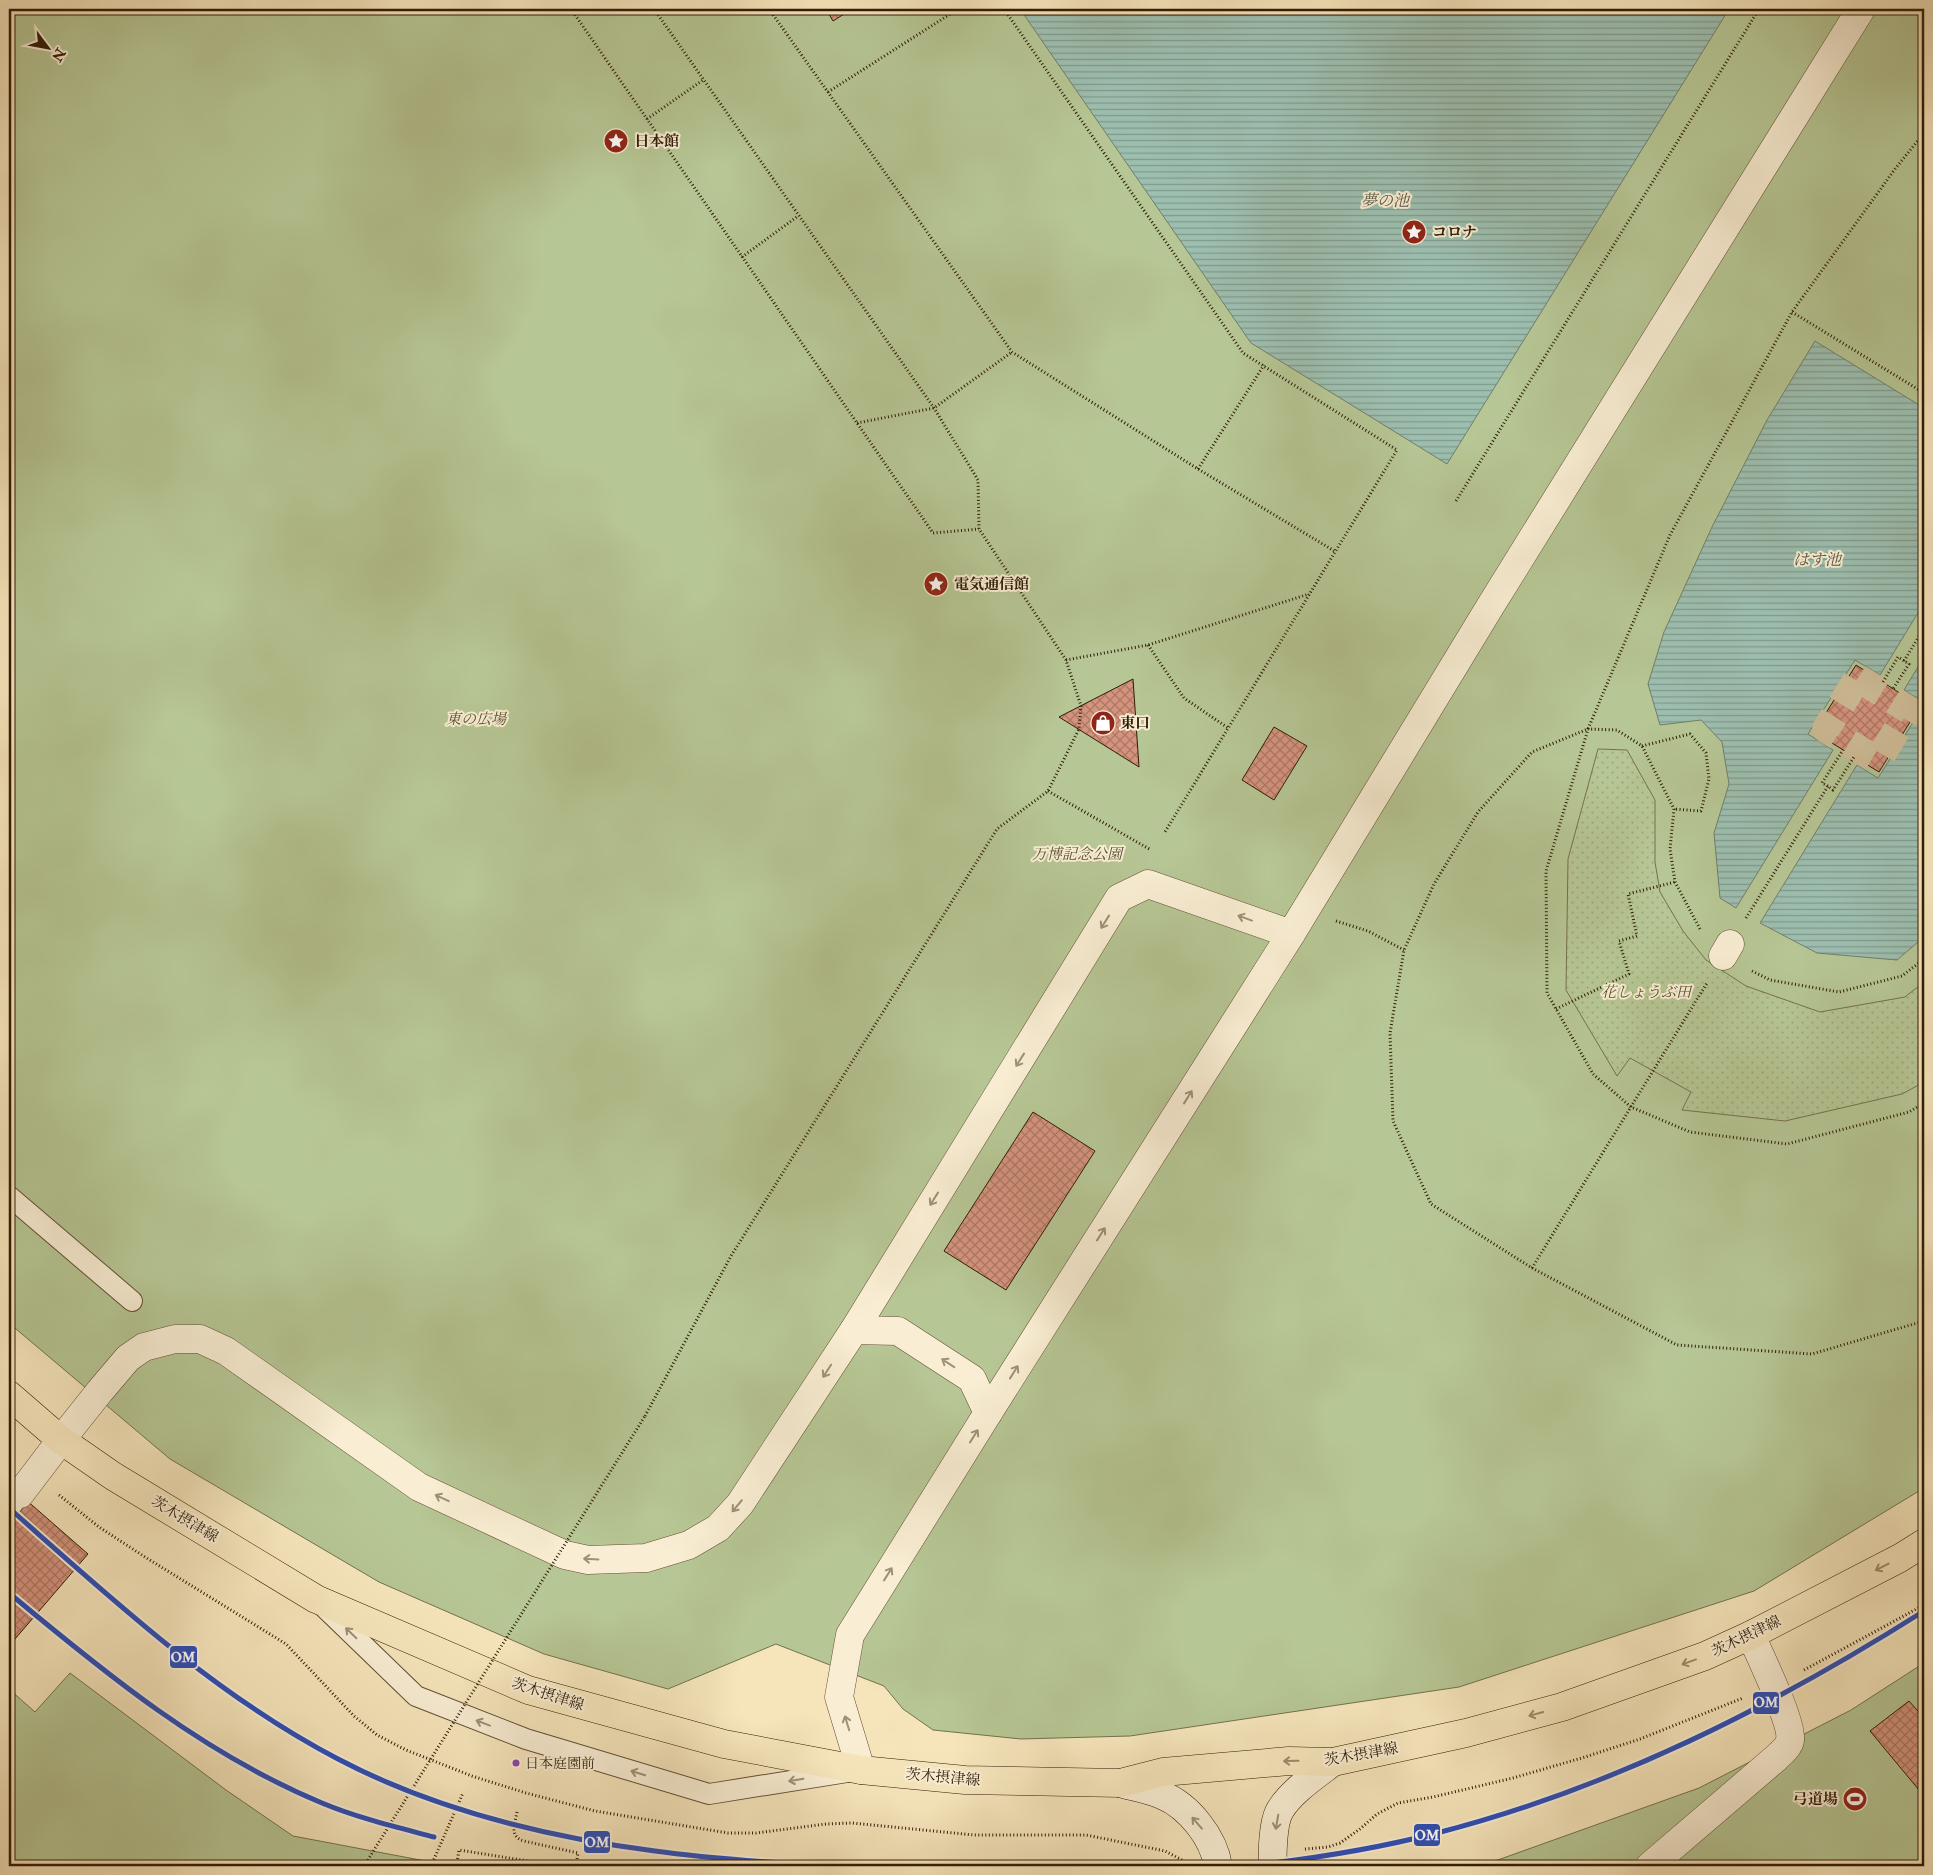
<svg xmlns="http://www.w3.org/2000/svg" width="1933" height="1875" font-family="'IM FELL Double Pica','Noto Serif JP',serif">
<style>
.park{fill:#b6c694;stroke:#73714e}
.garden{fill:url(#garden-dots);stroke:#73714e}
.water{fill:url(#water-rules);stroke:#717e6c}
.building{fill:url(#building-cross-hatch);stroke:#301c07}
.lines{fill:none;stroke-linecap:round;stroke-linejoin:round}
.pedestrian-tunnel{stroke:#cebd97;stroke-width:28;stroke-dasharray:28 14;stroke-linecap:butt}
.service-casing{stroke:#624e34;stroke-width:22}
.pedestrian-casing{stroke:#624e34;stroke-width:29}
.minor-casing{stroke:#624e34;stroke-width:29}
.tertiary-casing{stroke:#624e34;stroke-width:29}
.secondary-casing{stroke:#301c07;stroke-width:29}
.primary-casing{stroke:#301c07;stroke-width:29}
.path{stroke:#301c07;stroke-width:3;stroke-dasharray:1 2.5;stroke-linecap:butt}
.service{stroke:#f9eed3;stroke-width:20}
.pedestrian{stroke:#f9eed3;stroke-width:28}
.minor{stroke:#f9eed3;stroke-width:28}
.tertiary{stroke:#f9eed3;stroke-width:28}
.secondary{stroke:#f9eed3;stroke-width:28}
.primary{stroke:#f6e5bb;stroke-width:28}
.path-bridge{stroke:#301c07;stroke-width:3;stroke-dasharray:1 2.5;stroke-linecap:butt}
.metro-1-casing{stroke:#f9eed3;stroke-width:9}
.metro-1{stroke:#2e4fb5;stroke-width:5}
.oneway{stroke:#9f9077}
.oneway2{stroke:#9d8b6a}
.bus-dot{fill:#8e44ad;stroke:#f9eed3;stroke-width:2}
.labels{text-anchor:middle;stroke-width:4;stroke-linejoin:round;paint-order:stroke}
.bus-label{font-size:14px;fill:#301c07;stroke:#f9eed3;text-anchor:start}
.poi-label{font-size:15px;font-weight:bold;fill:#301c07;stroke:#f9eed3;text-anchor:start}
.park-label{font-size:15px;font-style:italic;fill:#584f31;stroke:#f9eed3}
.street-label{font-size:15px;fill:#301c07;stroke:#f9eed3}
.water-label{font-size:16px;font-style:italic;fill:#565542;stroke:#f9eed3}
.line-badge{stroke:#f9eed3;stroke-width:2}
.badge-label{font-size:14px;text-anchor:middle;font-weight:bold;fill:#fff}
</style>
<defs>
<pattern id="garden-dots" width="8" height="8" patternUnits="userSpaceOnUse" patternTransform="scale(1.25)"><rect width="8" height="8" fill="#b6c694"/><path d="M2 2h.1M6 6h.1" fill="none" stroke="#9daa7e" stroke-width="1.8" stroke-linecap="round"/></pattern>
<pattern id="water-rules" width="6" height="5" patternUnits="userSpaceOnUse" patternTransform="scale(1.25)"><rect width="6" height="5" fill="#9dbfb0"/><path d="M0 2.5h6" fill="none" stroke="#809a8d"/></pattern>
<pattern id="building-cross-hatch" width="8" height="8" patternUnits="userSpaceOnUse" patternTransform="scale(1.25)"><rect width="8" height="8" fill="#d4937d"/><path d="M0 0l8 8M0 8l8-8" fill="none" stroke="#ac7764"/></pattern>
</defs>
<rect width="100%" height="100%" fill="#f6e5bb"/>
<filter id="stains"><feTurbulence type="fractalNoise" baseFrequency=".004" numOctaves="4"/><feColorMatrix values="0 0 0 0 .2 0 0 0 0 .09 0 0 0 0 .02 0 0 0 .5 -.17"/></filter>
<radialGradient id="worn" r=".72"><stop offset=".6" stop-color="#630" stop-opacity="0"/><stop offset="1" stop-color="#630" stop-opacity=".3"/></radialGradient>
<g class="park">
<polygon points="9,9 1924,9 1924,1488 1754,1591 1459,1687 1130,1736 1021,1739 933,1730 903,1709 884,1686 776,1644 668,1689 544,1654 379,1582 170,1459 9,1323"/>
<polygon points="1924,1663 1924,1866 1481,1866 1699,1788 1851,1710"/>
<polygon points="70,1673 226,1790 293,1836 452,1866 9,1866 9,1689 35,1712"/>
</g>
<polygon class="garden" points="1598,749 1627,750 1655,800 1655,862 1660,892 1683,931 1706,960 1746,986 1820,1012 1905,997 1924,982 1924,1082 1902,1094 1785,1121 1682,1110 1691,1092 1630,1058 1617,1076 1566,990 1568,859"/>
<g class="water">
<polygon points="1020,9 1729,9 1447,464 1251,343"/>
<polygon points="1815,341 1924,408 1924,603 1880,675 1855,660 1808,734 1833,750 1736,908 1720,898 1714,833 1729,784 1722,742 1701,720 1660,725 1648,684 1664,632 1712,527 1767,420"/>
<polygon points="1924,657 1924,703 1904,690"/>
<polygon points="1924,705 1924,937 1897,960 1817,953 1760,923 1857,765 1878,778"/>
</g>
<g class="building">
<polygon points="826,9 852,9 833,21"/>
<polygon points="1856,665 1920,706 1879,772 1814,732"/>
<polygon points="1133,679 1139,767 1059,717"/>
<polygon points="1274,727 1307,746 1274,800 1242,780"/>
<polygon points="1033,1112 1095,1151 1006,1290 944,1251"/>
<polygon points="9,1485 88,1554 9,1646"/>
<polygon points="1909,1701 1924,1718 1924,1796 1870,1731"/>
</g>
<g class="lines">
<polygon class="pedestrian-tunnel" points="1858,678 1909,710 1878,761 1826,729"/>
<defs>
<g id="service">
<polyline points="9,1196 132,1301"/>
<polyline points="9,1509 20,1494"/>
<polyline points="325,1608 416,1696 526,1739 709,1794 847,1772"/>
</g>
<polyline id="pedestrian" points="1723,956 1730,944"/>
<g id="minor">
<polyline points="854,1330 898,1331 972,1379 988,1413"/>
<polyline points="61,1440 100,1391 128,1358 144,1347 175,1339 200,1339 226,1351 419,1487 565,1555 588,1560 646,1558 689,1545 718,1528 740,1504 854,1330 1119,898 1148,884 1291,934"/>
<polyline points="861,1770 839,1697 850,1635 988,1413 1291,934 1491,605 1861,9"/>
<path d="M1650,1866L1776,1758C1781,1753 1789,1747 1790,1740C1793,1723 1759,1654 1751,1635"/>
</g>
<polyline id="tertiary" points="20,1494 61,1440"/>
<g id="secondary">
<path d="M1120,1783C1134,1787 1149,1789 1162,1795C1189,1806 1214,1838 1218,1866"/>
<path d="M1273,1866C1272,1854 1273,1824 1279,1812C1289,1793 1316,1775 1333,1762"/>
</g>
<polyline id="primary" points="9,1395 61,1440 113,1476 316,1599 528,1690 724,1744 861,1770 965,1780 1120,1783 1163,1772 1289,1761 1333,1762 1466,1733 1562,1707 1705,1656 1751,1635 1900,1558 1924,1543"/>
</defs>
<use href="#service" class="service-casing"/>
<use href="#pedestrian" class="pedestrian-casing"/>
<use href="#minor" class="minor-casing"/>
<use href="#tertiary" class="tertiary-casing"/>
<use href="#secondary" class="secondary-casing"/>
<use href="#primary" class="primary-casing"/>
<g class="path">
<polyline points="571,9 933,533 979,529"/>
<polyline points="769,9 1012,352 1198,469 1336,552"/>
<polyline points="1004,9 1243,353 1397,450 1165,832"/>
<polyline points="828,92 958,9"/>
<polyline points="647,119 703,80"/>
<polyline points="1924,133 1895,169 1792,312 1670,535 1588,729 1532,752 1478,812 1434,884 1404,950 1390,1033 1393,1121 1431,1204 1532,1268 1677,1345 1812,1354 1924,1321"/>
<polyline points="742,257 798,216"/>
<polyline points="1792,312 1924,393"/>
<polyline points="857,423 934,408 1012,352"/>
<polyline points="1198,469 1264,365"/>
<polyline points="1456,501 1759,9"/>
<polyline points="1148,645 1184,698 1228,728"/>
<polyline points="1066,660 1148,645 1309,594"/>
<polyline points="1904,661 1924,628"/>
<polyline points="1883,682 1898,657 1909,664 1893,689"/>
<polyline points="1642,746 1690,734 1706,753 1709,779 1701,811 1674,809"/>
<polyline points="1828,786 1822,783 1843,750"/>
<polyline points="1048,791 1151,850"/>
<polyline points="1746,918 1828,786 1833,790 1854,757"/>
<polyline points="1336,921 1368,931 1404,950"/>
<polyline points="1700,929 1675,882 1670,849 1674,809 1642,746 1617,730 1588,729 1546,871 1547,993 1593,1074 1631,1107 1690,1132 1787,1144 1909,1112 1924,1103"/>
<polyline points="1752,971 1770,980 1839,992 1902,976 1924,959"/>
<polyline points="1556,1009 1629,974 1619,941 1637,936 1628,894 1675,882"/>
<polyline points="1532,1268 1707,983"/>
<polyline points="645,1416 731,1256 997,829 1048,791 1079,729 1081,706 1066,660 979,529 978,480 934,408 654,9"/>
<polyline points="59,1495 99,1527 145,1557 286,1644 354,1716 377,1735 406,1750 472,1776 526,1793 595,1811 728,1833 756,1833 826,1824 852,1823 974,1835 1086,1835 1165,1851 1182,1860"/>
<polyline points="1804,1670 1924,1605"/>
<path d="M517,1812C515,1824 509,1837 524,1841L578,1853L576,1866"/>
<polyline points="1305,1849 1328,1847 1340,1843 1360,1829 1377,1814 1398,1803 1433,1797 1513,1778 1585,1757 1640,1739 1743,1698"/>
<polyline points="431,1866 463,1793"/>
<polyline points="478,1866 457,1862 459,1850 559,1866"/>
</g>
<use href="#service" class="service"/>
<use href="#pedestrian" class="pedestrian"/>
<use href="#minor" class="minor"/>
<use href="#tertiary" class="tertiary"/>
<use href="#secondary" class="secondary"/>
<use href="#primary" class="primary"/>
<polyline class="path-bridge" points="364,1866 645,1416"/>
<defs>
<g id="metro-1">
<path d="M9,1508C112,1599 215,1695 338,1759C435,1810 547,1837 655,1851C711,1859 768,1862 825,1866"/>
<path d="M9,1593C106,1674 204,1754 322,1803C358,1818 396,1827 434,1837"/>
<path d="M1247,1866C1311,1859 1375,1849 1437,1833C1612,1788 1772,1707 1924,1611"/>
</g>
</defs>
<use href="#metro-1" class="metro-1-casing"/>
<use href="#metro-1" class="metro-1"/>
</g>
<defs><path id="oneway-shaft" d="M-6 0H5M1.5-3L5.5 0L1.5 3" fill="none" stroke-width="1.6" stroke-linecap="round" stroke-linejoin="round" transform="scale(1.25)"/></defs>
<g class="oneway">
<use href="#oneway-shaft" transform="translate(1245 918) rotate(-160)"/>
<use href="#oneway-shaft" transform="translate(1105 922) rotate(122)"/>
<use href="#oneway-shaft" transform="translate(1020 1060) rotate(122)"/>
<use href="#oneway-shaft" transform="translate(1188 1097) rotate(-58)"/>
<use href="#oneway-shaft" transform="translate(934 1199) rotate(122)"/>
<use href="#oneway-shaft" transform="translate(1101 1234) rotate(-58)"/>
<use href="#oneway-shaft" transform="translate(948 1363) rotate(-147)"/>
<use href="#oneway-shaft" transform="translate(827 1371) rotate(123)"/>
<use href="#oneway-shaft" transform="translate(1014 1372) rotate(-58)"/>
<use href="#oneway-shaft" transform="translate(974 1436) rotate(-58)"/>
<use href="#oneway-shaft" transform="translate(442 1498) rotate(-155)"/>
<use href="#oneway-shaft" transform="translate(737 1506) rotate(130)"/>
<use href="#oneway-shaft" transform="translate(591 1559) rotate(-177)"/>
<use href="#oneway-shaft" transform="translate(888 1574) rotate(-58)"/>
<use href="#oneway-shaft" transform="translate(351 1633) rotate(-136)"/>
<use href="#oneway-shaft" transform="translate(483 1723) rotate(-159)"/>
<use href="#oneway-shaft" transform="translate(847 1723) rotate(-107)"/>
<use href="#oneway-shaft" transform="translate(638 1773) rotate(-163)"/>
<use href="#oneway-shaft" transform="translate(796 1780) rotate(171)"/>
<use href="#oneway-shaft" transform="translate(1277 1822) rotate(100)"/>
<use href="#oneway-shaft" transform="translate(1197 1823) rotate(-131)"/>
</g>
<g class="oneway2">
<use href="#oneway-shaft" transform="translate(1882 1567) rotate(153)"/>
<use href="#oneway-shaft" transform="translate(1689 1662) rotate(160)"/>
<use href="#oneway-shaft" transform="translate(1536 1714) rotate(165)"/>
<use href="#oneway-shaft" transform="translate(1291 1761) rotate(179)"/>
</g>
<defs>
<symbol id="sight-disc" viewBox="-11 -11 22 22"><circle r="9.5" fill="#8f2418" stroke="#f9eed3"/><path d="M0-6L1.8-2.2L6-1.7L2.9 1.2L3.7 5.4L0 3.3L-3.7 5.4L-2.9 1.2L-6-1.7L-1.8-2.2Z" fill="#fff"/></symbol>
<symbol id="shop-disc" viewBox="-11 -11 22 22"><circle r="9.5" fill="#8f2418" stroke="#f9eed3"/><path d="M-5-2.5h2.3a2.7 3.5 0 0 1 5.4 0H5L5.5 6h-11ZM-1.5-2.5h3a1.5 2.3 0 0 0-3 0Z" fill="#fff"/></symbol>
<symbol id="stadium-disc" viewBox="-11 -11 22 22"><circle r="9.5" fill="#8f2418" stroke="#f9eed3"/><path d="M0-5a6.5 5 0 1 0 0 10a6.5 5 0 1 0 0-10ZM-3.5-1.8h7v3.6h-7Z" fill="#fff"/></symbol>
</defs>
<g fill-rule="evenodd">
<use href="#sight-disc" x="602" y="127" width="28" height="28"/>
<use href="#sight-disc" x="1400" y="218" width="28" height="28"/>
<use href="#sight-disc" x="922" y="570" width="28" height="28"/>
<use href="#shop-disc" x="1089" y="709" width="28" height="28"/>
<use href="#stadium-disc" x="1841" y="1785" width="28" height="28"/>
</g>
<circle class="bus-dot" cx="516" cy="1763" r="4.5"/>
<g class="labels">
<g class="bus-label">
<text x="525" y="1768">日本庭園前</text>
</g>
<g class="poi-label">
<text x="634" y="146">日本館</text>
<text x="1432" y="237">コロナ</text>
<text x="954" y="589">電気通信館</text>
<text x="1120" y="728">東口</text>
<text x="1838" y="1804" text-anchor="end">弓道場</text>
</g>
<g class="park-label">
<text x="476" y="724">東の広場</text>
<text x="1077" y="859">万博記念公園</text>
<text x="1646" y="997">花しょうぶ田</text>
</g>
<g class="street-label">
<text transform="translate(185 1519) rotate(31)" y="5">茨木摂津線</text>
<text transform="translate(1746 1636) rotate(-26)" y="5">茨木摂津線</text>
<text transform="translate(548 1694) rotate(18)" y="5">茨木摂津線</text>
<text transform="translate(1361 1754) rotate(-10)" y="5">茨木摂津線</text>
<text transform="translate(943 1777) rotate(5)" y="5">茨木摂津線</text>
</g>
<g class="water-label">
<text x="1385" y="206">夢の池</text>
<text x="1817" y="565">はす池</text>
</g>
</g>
<g class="line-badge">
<rect x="169" y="1645" width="29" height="24" rx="5" fill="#2e4fb5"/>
<rect x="1752" y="1691" width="28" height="24" rx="5" fill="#2e4fb5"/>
<rect x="1413" y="1823" width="28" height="24" rx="5" fill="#2e4fb5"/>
<rect x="583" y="1830" width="28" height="24" rx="5" fill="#2e4fb5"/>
</g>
<g class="badge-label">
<text x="183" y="1662">OM</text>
<text x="1766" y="1707">OM</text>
<text x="1427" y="1840">OM</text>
<text x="597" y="1847">OM</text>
</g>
<rect width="1933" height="1875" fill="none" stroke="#f6e5bb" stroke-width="30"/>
<rect x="10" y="10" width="1913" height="1855" fill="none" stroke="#301c07" stroke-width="2.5"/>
<rect x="15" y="15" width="1903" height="1845" fill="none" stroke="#301c07"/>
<g transform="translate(48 48) rotate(122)" stroke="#f9eed3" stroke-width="4" paint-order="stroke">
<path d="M0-4L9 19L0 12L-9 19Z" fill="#301c07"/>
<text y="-8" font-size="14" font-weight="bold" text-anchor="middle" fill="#301c07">N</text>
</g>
<rect width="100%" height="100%" filter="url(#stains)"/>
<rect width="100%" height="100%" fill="url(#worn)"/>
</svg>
